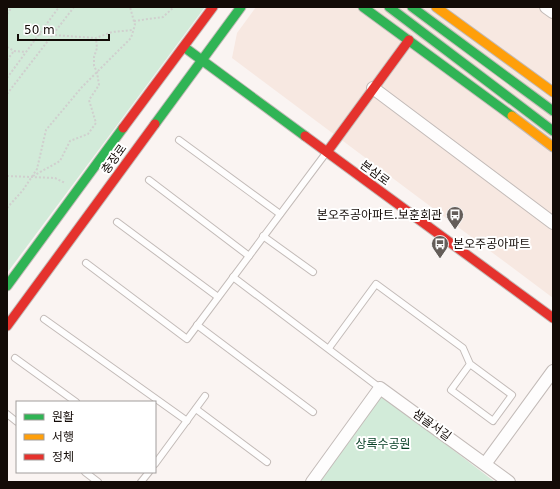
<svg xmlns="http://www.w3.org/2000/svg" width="560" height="489" font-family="'DejaVu Sans','Noto Sans KR',sans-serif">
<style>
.commercial{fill:#f7e8e1}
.green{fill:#d2ebd9}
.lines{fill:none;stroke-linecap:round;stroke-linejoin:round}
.lane-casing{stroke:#c3bbb8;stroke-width:8}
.street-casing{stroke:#c3bbb8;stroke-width:14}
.fast-casing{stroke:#c3bbb8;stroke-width:11}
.slow-casing{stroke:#c3bbb8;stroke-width:11}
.jam-casing{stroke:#c3bbb8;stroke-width:11}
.path{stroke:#d0cfce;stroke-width:2;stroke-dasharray:2 2;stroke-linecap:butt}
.lane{stroke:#fefdfd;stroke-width:6}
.street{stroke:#fefdfd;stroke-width:12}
.fast{stroke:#30b455;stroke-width:9}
.slow{stroke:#ff9f0a;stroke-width:9}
.jam{stroke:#e5322d;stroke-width:9}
.labels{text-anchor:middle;stroke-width:4;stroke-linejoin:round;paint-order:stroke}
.street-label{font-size:12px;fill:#130b07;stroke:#fff}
.poi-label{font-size:12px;fill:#130b07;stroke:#fff;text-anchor:end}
.park-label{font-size:12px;fill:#023c21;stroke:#fff}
</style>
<rect width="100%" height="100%" fill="#faf4f2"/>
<polygon class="commercial" points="256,7 553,7 553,298 232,58 237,33"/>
<g class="green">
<polygon points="7,7 205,7 7,273"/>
<polygon points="376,391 495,482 306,482"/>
</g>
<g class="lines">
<defs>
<g id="lane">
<polyline points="179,140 280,214"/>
<polyline points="149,180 249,256"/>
<polyline points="117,222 218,297"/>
<polyline points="263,236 313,272"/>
<polyline points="86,263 187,339 326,153"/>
<polyline points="233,277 380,388"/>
<polyline points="44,319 187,421"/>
<polyline points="197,325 313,412"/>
<polyline points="329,348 376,284 463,348 470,364 451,390 493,421 512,395 470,364"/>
<polyline points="15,358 76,402"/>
<polyline points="196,409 267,462"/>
<polyline points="7,414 17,422"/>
<polyline points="155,464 205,396"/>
<polyline points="85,472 98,482"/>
<polyline points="141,482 149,472"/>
</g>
<g id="street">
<polyline points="546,7 553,12"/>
<polyline points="373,88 553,223"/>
<polyline points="485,464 553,371"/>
<polyline points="312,482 380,388 509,482"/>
</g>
<g id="fast">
<polyline points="363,7 512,116"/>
<polyline points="389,7 553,131"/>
<polyline points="412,7 553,111"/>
<polyline points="184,47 305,136"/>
<polyline points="155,124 241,7"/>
<polyline points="7,286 123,128"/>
</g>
<g id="slow">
<polyline points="436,7 553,92"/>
<polyline points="512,116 553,147"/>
</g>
<g id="jam">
<polyline points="123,128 213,7"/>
<polyline points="305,136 553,318"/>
<polyline points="327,152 409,40"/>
<polyline points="7,326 155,124"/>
</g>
</defs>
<use href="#lane" class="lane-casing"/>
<use href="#street" class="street-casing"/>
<use href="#fast" class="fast-casing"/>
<use href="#slow" class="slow-casing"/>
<use href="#jam" class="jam-casing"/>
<g class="path">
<polyline points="7,14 12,7"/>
<polyline points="134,21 163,17 174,7"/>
<polyline points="39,34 96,38 112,32 133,30"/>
<polyline points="7,47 14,51 26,52"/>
<polyline points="7,60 14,51"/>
<polyline points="7,78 59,7"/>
<polyline points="7,94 74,7"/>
<polyline points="7,176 55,178 65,183"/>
<polyline points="33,176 60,161 70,141 88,134 96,123 89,100 99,85 97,72 94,66 94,57 97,48 96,38"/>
<polyline points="7,208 23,190 37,169 46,130 82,87 131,38 135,25 130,7"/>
</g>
<use href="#lane" class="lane"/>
<use href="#street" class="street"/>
<use href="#fast" class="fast"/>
<use href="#slow" class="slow"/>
<use href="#jam" class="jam"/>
</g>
<defs>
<symbol id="bus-pin" viewBox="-11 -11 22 30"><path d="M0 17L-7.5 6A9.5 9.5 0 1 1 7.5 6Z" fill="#645d59" stroke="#fff"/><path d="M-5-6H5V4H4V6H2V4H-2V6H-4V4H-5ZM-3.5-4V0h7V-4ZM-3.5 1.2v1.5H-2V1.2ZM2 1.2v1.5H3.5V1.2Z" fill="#fff"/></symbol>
</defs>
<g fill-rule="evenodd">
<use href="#bus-pin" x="445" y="205" width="20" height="27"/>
<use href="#bus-pin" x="430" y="234" width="20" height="27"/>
</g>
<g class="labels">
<g class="street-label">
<text transform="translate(114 159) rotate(-54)" y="4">충장로</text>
<text transform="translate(375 173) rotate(36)" y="4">본삼로</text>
<text transform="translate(432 425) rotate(36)" y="4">샘골서길</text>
</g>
<g class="poi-label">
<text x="442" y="219">본오주공아파트.보훈회관</text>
<text x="453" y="248" text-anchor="start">본오주공아파트</text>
</g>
<g class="park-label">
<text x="383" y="448">상록수공원</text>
</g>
</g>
<rect width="560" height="489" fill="none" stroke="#130b07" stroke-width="16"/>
<rect x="16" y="401" width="140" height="72" fill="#ffffff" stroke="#a19d9c"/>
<rect x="24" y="414" width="20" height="6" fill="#30b455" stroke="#a19d9c"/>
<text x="52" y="421" font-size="12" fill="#130b07">원활</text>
<rect x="24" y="434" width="20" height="6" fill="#ff9f0a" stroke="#a19d9c"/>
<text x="52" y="441" font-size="12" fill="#130b07">서행</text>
<rect x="24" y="454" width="20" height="6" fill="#e5322d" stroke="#a19d9c"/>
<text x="52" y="461" font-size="12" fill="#130b07">정체</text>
<path d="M18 34v6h91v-6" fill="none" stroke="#130b07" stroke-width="2"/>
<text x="24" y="34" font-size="12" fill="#130b07" stroke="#ffffff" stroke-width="3" paint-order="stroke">50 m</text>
</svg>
